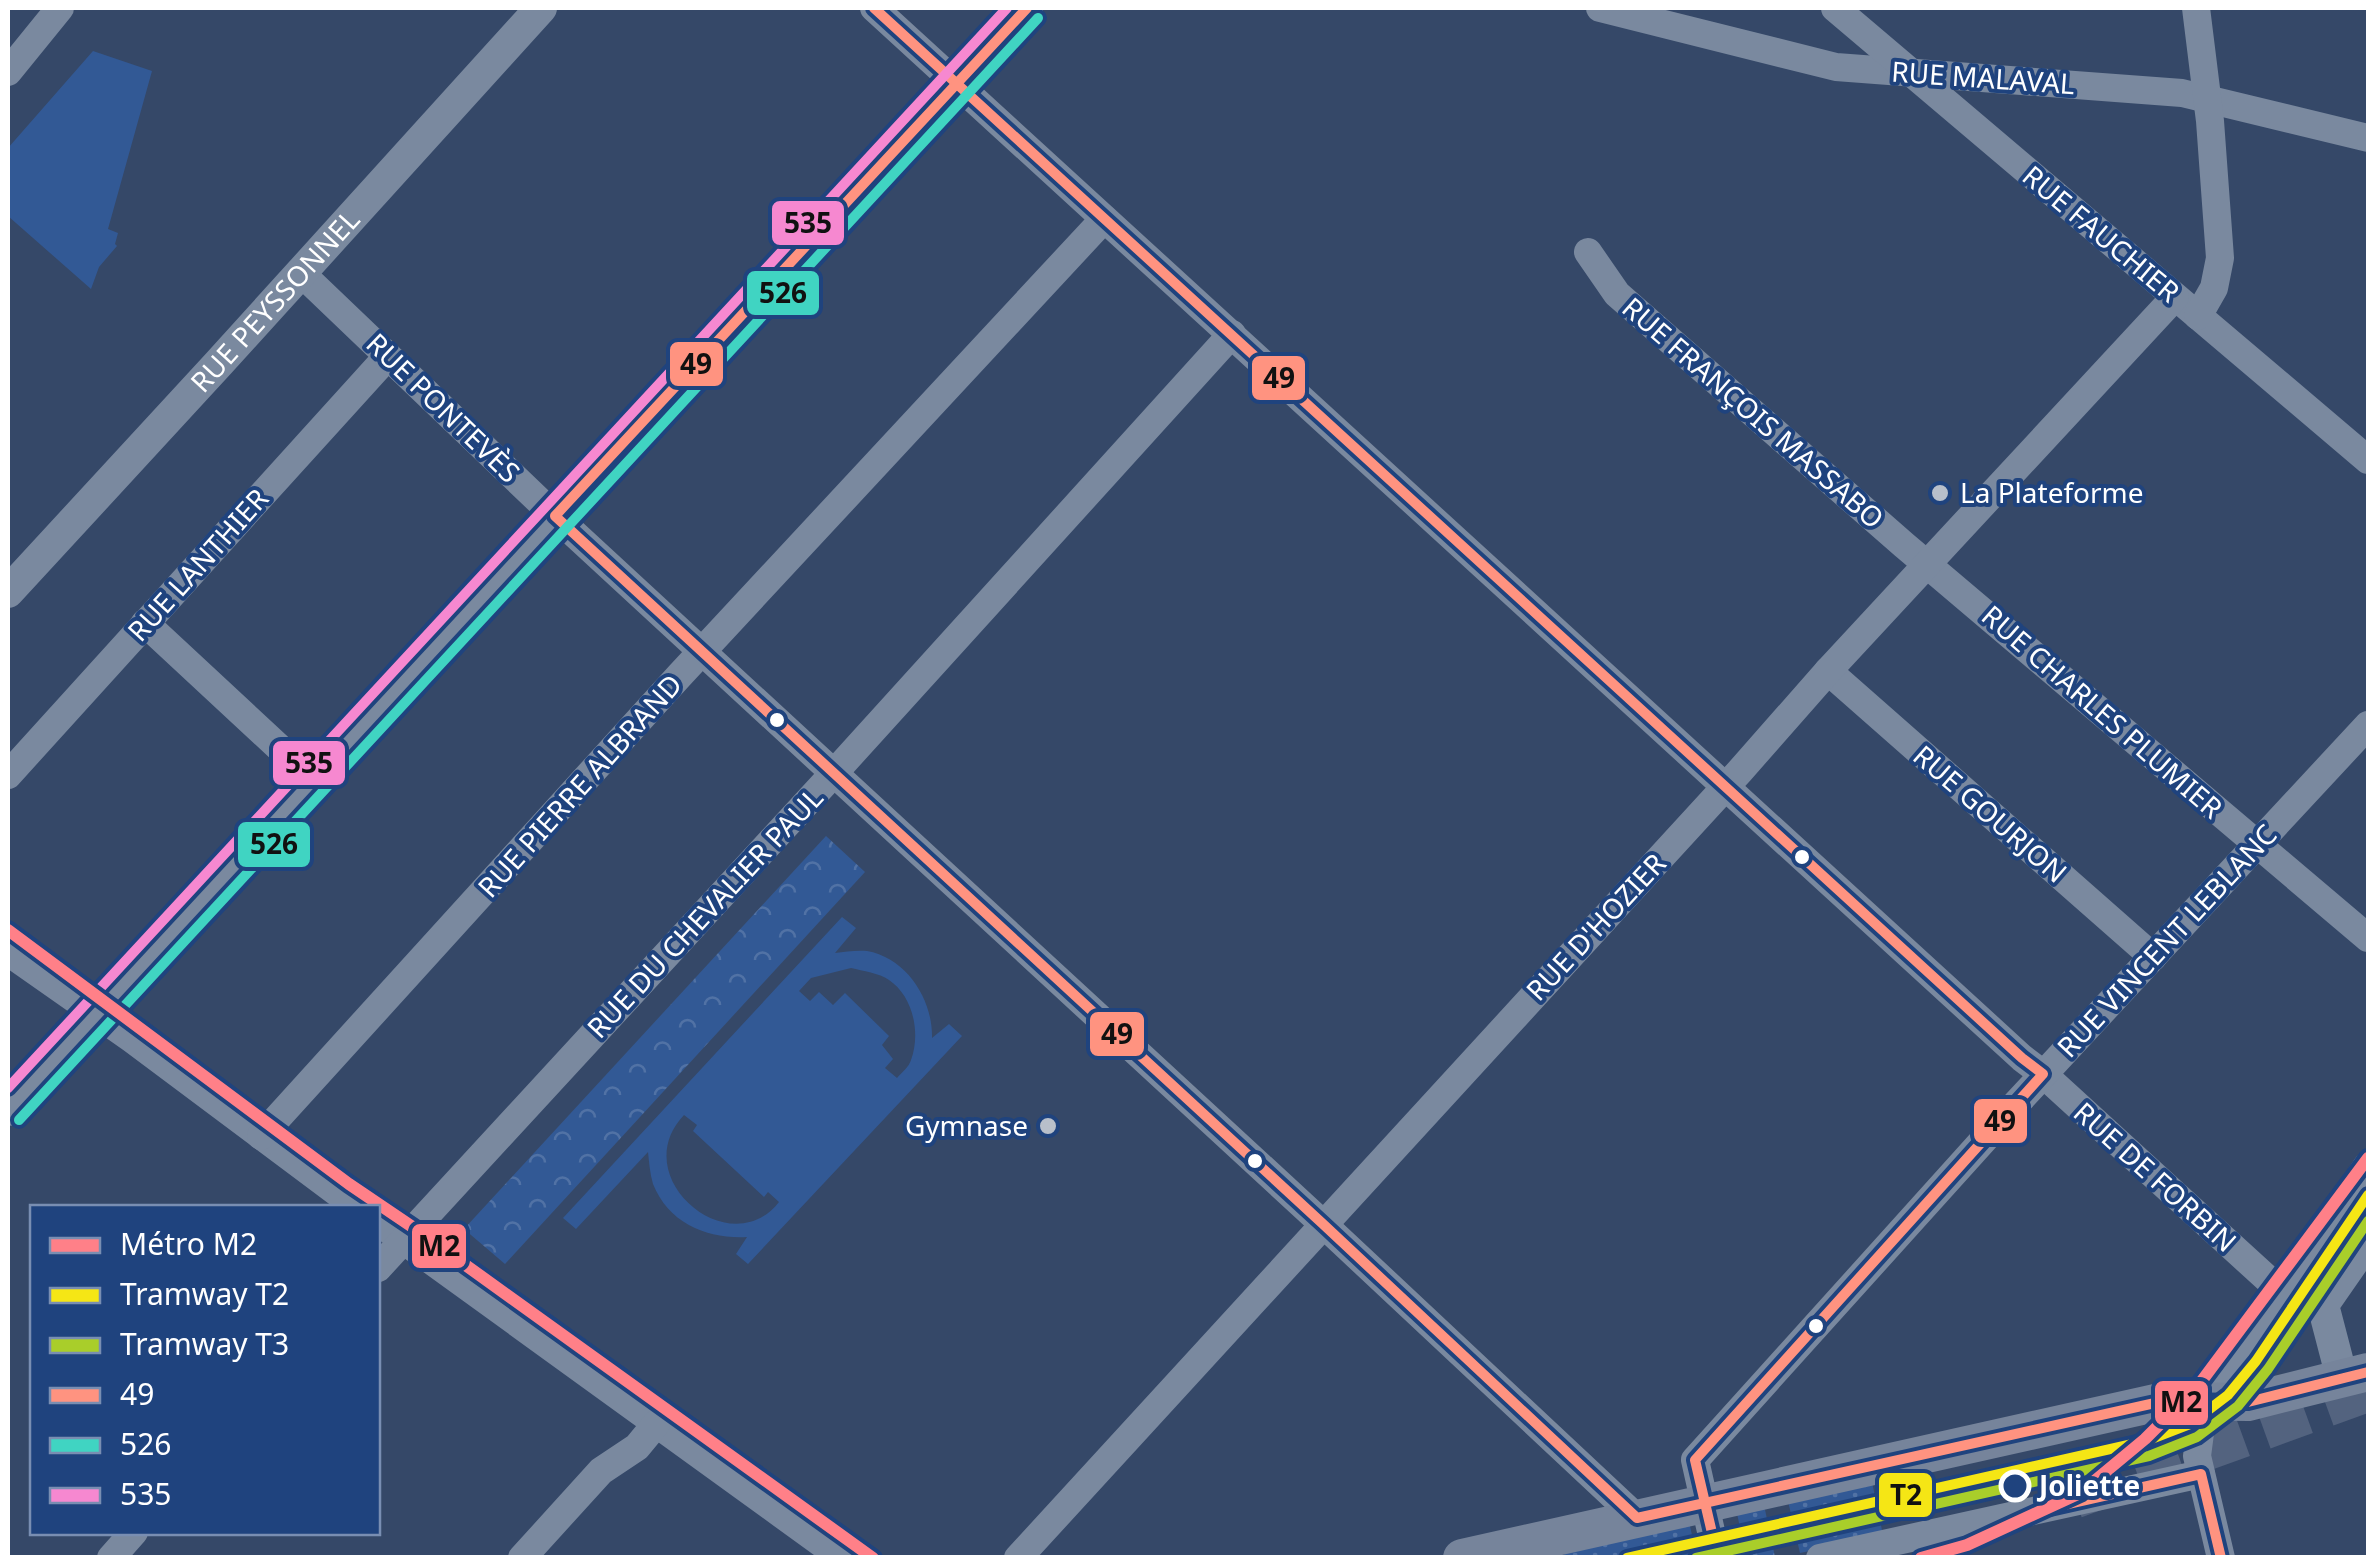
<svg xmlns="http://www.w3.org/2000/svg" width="2376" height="1565" font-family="'Noto Sans',sans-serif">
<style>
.grass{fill:url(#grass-dots)}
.park{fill:url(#park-crowns)}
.pitch{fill:#325995;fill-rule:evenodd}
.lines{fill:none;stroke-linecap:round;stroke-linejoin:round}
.trunk-tunnel{stroke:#53637f;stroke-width:45;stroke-dasharray:45 22;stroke-linecap:butt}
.minor{stroke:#7a899f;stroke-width:28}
.tertiary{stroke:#7a899f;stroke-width:32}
.secondary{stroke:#76849b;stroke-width:38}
.bus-1-casing{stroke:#1f437e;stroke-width:18}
.bus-2-casing{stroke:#1f437e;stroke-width:18}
.bus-3-casing{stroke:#1f437e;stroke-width:18}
.bus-1{stroke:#ff9380;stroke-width:10}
.bus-2{stroke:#40d4c2;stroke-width:10}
.bus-3{stroke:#f688d0;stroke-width:10}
.tram-1-casing{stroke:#1f437e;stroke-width:18}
.tram-2-casing{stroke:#1f437e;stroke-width:18}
.tram-1{stroke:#f5e615;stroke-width:10}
.tram-2{stroke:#a9ce2a;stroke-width:10}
.metro-1-casing{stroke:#1f437e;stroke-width:20}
.metro-1{stroke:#ff8088;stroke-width:12}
.poi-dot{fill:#b8bfca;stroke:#1f437e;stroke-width:4}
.bus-dot{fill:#fff;stroke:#1f437e;stroke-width:4}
.stop-dot{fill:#1f437e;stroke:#fff;stroke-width:5}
.labels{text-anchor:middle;stroke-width:8;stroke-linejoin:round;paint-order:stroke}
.street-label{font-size:28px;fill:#fff;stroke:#1f437e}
.poi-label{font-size:28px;fill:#fff;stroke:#1f437e;text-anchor:start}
.stop-label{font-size:28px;font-weight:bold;fill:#fff;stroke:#1f437e;text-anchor:start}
.line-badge{stroke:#1f437e;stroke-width:4}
.pale-badge-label{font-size:28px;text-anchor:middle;font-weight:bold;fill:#111}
</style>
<defs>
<pattern id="grass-dots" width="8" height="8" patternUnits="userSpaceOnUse" patternTransform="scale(2.5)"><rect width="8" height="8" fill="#325995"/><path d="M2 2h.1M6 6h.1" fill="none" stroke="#5172a5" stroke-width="1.8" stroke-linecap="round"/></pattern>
<pattern id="park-crowns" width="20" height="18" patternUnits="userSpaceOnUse" patternTransform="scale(2.5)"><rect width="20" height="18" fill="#325995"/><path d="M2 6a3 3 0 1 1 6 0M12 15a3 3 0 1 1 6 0" fill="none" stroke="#5172a5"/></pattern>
</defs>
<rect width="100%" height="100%" fill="#354868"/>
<g class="grass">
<polygon points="1872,1482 1883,1535 1800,1553 1788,1501"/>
<polygon points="1764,1505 1775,1557 1746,1557 1737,1513"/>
<polygon points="1689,1522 1697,1557 1565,1557 1563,1550"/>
</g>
<polygon class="park" points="826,836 865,872 505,1264 464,1229"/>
<g class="pitch">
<polygon points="93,51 152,71 108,229 118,233 115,244 117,246 99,267 91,289 8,216 8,148"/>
<path d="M842,917L856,928L835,953C845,952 856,950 867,951C907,958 933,1000 932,1038L949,1024L962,1036L748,1264L736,1254L747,1237C708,1239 669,1224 653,1184C650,1174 649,1162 648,1152L576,1229L563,1218ZM851,968C863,971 879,973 889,980C913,996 921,1033 911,1060C909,1067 902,1072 897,1078L885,1068L893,1059L882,1045L889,1036L845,993L833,1005L819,992L810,1001L799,991L811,978ZM684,1115L697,1125L693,1131L764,1197L768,1192L779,1202C730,1265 625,1177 684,1115Z"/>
</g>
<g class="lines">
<polyline class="trunk-tunnel" points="2074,1496 2368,1389"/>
<g class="minor">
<polyline points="874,8 2022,1058 2043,1074 2284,1294"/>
<polyline points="1600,8 1836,67 2182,93 2368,138"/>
<polyline points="1835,8 2368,460"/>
<polyline points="2196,8 2210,121 2220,258 2214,288 2198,316"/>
<polyline points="8,72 60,8"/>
<polyline points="1588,252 1617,294 1904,545 2368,938"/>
<polyline points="301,273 555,516 1323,1224 1637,1518"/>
<polyline points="145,623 314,780"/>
<polyline points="1828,671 2153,957"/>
<polyline points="8,775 388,356"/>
<polyline points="8,952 132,1039 358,1208"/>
<polyline points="261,1136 680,675 1104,219"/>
<polyline points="378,1222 842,1558"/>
<polyline points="378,1268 834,773 1232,334"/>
<polyline points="2210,1402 2200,1433 2197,1456 2221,1558"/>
<polyline points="111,1558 134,1532"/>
<polyline points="522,1558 601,1471 637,1447 656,1424"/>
<polyline points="1018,1558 1740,771 1828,671 2175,297"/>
<polyline points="1717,1558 1695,1460 2016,1104 2368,725"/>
<polyline points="1820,1558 2201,1474"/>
</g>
<g class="tertiary">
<path id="s1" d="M8,592L219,363L541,8"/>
<polyline points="8,1110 1027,8"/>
<polyline points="2342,1378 2323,1305 2368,1240"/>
<polyline points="2210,1402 2216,1388 2284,1294 2368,1168"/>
</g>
<polyline class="secondary" points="1462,1558 2164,1401 2248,1402 2368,1372"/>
<defs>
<g id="bus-1">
<polyline points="874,8 2022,1058 2043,1074 1695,1460 1716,1550"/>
<polyline points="1027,8 555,516 1323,1224 1637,1518 2164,1401 2248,1402 2368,1372"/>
<polyline points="2050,1508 2201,1474 2221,1558"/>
</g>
<polyline id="bus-2" points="19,1120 1038,18"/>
<polyline id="bus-3" points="8,1088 1007,8"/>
</defs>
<use href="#bus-1" class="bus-1-casing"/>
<use href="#bus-2" class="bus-2-casing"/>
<use href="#bus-3" class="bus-3-casing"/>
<use href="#bus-1" class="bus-1"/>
<use href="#bus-2" class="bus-2"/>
<use href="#bus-3" class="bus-3"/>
<defs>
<polyline id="tram-1" points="1627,1558 2146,1441 2190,1424 2228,1395 2256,1361 2368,1195"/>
<polyline id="tram-2" points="1696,1558 2149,1456 2197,1437 2238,1406 2268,1369 2368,1221"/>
</defs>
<use href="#tram-1" class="tram-1-casing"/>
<use href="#tram-2" class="tram-2-casing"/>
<use href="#tram-1" class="tram-1"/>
<use href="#tram-2" class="tram-2"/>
<defs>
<g id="metro-1">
<polyline points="8,930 349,1184 414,1228 873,1558"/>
<polyline points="1921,1558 1967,1545 2080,1493 2145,1439 2198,1386 2368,1158"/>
</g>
</defs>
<use href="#metro-1" class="metro-1-casing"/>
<use href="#metro-1" class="metro-1"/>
</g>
<g class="poi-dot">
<circle cx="1940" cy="493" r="10"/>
<circle cx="1048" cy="1126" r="10"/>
</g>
<g class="bus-dot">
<circle cx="777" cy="720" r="9"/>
<circle cx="1802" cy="857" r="9"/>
<circle cx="1255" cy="1161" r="9"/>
<circle cx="1816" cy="1326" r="9"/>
</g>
<circle class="stop-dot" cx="2015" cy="1486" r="14"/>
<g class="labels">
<g class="street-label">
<text transform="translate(1983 78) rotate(4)" y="10">RUE MALAVAL</text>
<text transform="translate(2101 234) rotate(40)" y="10">RUE FAUCHIER</text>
<text dy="10" stroke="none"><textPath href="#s1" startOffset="395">RUE PEYSSONNEL</textPath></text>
<text transform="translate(443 408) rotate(44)" y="10">RUE PONTEVÈS</text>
<text transform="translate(1753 413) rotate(41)" y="10">RUE FRANÇOIS MASSABO</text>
<text transform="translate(198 565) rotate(-48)" y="10">RUE LANTHIER</text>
<text transform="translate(2102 712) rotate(41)" y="10">RUE CHARLES PLUMIER</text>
<text transform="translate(580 786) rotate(-48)" y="10">RUE PIERRE ALBRAND</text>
<text transform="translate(1990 814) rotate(41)" y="10">RUE GOURJON</text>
<text transform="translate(705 913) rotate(-47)" y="10">RUE DU CHEVALIER PAUL</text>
<text transform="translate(1596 927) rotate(-47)" y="10">RUE D'HOZIER</text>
<text transform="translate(2167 941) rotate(-47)" y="10">RUE VINCENT LEBLANC</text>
<text transform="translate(2155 1177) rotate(42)" y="10">RUE DE FORBIN</text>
</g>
<g class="poi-label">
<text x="1960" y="503">La Plateforme</text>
<text x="1028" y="1136" text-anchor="end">Gymnase</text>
</g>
<g class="stop-label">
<text x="2039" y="1496">Joliette</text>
</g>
</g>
<g class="line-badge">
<rect x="770" y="199" width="76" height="48" rx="10" fill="#f688d0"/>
<rect x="745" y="269" width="76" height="48" rx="10" fill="#40d4c2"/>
<rect x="668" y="340" width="57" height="48" rx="10" fill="#ff9380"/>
<rect x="1250" y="354" width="57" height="48" rx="10" fill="#ff9380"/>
<rect x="271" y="739" width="76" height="48" rx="10" fill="#f688d0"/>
<rect x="236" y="820" width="76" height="49" rx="10" fill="#40d4c2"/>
<rect x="1088" y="1010" width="58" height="48" rx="10" fill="#ff9380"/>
<rect x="1972" y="1097" width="57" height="48" rx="10" fill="#ff9380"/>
<rect x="410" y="1222" width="58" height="48" rx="10" fill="#ff8088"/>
<rect x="2153" y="1379" width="57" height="48" rx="10" fill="#ff8088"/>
<rect x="1877" y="1471" width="57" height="48" rx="10" fill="#f5e615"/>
</g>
<g class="pale-badge-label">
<text x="808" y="233">535</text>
<text x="783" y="303">526</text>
<text x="696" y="374">49</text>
<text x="1279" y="388">49</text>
<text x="309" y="773">535</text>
<text x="274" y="854">526</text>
<text x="1117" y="1044">49</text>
<text x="2000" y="1131">49</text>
<text x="439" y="1256">M2</text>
<text x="2181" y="1412">M2</text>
<text x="1906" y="1505">T2</text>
</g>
<rect width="2376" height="1565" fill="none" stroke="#ffffff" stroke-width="20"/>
<rect x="30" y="1205" width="350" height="330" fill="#1f437e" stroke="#798eb2" stroke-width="2.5"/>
<rect x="50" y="1238" width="50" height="15" fill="#ff8088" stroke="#798eb2" stroke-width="2.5"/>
<text x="120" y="1255" font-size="30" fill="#ffffff">Métro M2</text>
<rect x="50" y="1288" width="50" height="15" fill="#f5e615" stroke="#798eb2" stroke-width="2.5"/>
<text x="120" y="1305" font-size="30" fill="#ffffff">Tramway T2</text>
<rect x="50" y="1338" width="50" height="15" fill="#a9ce2a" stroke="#798eb2" stroke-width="2.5"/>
<text x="120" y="1355" font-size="30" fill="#ffffff">Tramway T3</text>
<rect x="50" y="1388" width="50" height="15" fill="#ff9380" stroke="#798eb2" stroke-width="2.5"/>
<text x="120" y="1405" font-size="30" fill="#ffffff">49</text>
<rect x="50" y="1438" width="50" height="15" fill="#40d4c2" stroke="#798eb2" stroke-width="2.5"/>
<text x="120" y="1455" font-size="30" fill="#ffffff">526</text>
<rect x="50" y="1488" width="50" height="15" fill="#f688d0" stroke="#798eb2" stroke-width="2.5"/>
<text x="120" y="1505" font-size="30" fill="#ffffff">535</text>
</svg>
